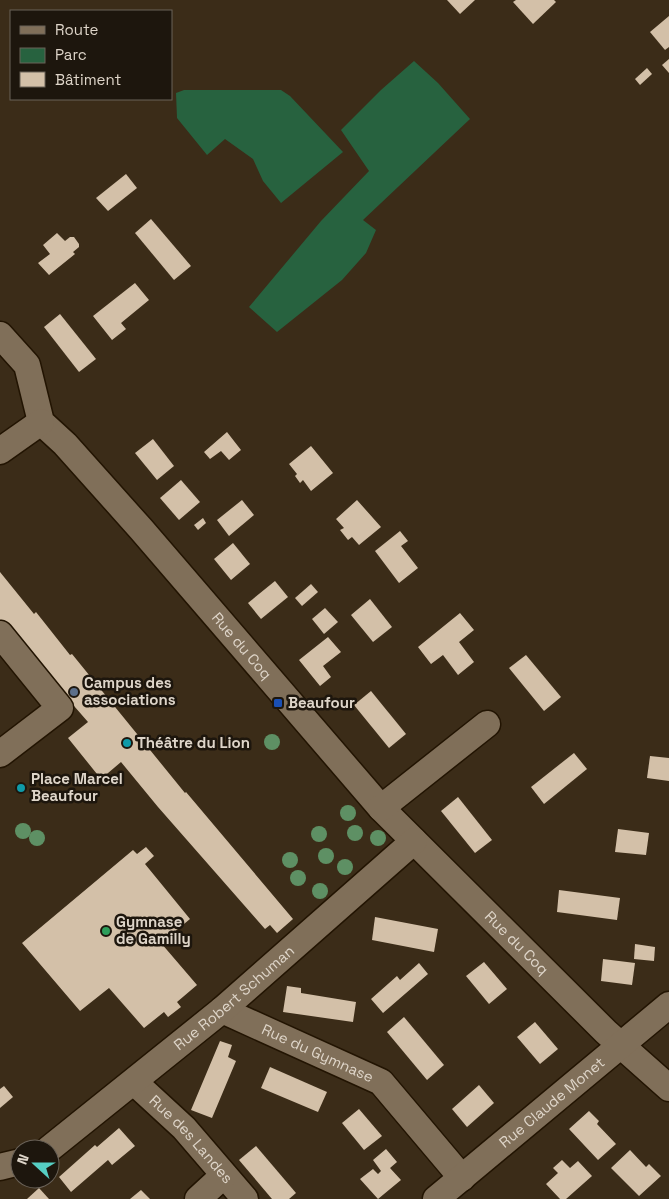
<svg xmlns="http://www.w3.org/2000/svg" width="669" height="1199" font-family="'Space Grotesk',sans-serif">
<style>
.green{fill:#27623f}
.building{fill:#d3c0a8}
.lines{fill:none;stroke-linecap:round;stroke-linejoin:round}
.minor-casing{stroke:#221402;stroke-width:29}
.minor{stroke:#806f59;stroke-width:26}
.tree{fill:#5e9064}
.service-dot{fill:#5c6f8a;stroke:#1d160d;stroke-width:2}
.transit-dot{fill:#1a4fb4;stroke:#1d160d;stroke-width:2}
.culture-dot{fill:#0f9aa8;stroke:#1d160d;stroke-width:2}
.leisure-dot{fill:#2e9e5b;stroke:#1d160d;stroke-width:2}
.labels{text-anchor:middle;stroke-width:5;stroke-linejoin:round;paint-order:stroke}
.street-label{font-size:15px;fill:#ded5c9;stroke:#1d160d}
.poi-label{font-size:15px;font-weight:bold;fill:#ded5c9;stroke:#1d160d;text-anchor:start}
</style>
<rect width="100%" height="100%" fill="#3b2c18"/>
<g class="green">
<polygon points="414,61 438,83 470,119 363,220 376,230 366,253 342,280 277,332 249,307 321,221 369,171 341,130 381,90"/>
<polygon points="184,90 281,90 290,96 343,152 281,203 263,181 253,159 225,139 207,155 177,118 176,93"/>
</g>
<g class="building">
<polygon points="447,0 475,0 460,14"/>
<polygon points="516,0 554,0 556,2 533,24 513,2"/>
<polygon points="669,16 669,47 665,50 650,32"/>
<polygon points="669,59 669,73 662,65"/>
<polygon points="647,68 652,74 640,85 635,79"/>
<polygon points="126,174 137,188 108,211 96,198"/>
<polygon points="151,219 191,266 174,280 135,233"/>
<polygon points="57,233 65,241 70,237 74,237 79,244 79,247 73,252 75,254 49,275 38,263 50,254 43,245"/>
<polygon points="135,283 149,300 121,323 126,329 112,340 93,316"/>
<polygon points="60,314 96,359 79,372 44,327"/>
<polygon points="227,432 241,450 229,460 221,451 210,459 204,452"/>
<polygon points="153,439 174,466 157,480 135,453"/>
<polygon points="311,446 333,473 311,491 303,480 300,483 295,476 297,474 289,464"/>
<polygon points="181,480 200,502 179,520 160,498"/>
<polygon points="242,500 254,515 229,536 217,520"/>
<polygon points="357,500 381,527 359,545 352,537 348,540 340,530 344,528 336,519"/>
<polygon points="203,518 206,523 198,530 194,525"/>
<polygon points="400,531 408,541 401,546 418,568 399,583 375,551"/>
<polygon points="233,543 250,564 231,580 214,559"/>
<polygon points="0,572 34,614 36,612 70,655 72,654 185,793 186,792 293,919 277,933 270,925 265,929 158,807 121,762 101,779 68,738 88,722 0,621"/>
<polygon points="275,581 288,597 261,619 248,603"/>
<polygon points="311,584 318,592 302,606 295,598"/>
<polygon points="370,599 392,627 373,642 351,615"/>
<polygon points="325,608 338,622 324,634 312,619"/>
<polygon points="460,613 474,630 459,642 474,662 458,675 443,655 431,664 418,647"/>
<polygon points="328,637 341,652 323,666 331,677 320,686 299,660"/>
<polygon points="526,655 561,697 544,711 509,668"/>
<polygon points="371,691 406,734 389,748 354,705"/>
<polygon points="574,753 587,769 544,804 531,787"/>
<polygon points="650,756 669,758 669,781 647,778"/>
<polygon points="458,797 492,840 475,853 441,811"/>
<polygon points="618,829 649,833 646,855 615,852"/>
<polygon points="146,847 154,856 145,864 190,919 161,943 197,985 177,1002 181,1007 168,1017 164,1012 144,1028 109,988 80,1011 22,943 133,850 137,854"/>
<polygon points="559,890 620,898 617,920 557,912"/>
<polygon points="375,917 438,929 434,952 372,940"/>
<polygon points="635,944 655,947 654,961 634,959"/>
<polygon points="603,959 635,963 632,985 601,981"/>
<polygon points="484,962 507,989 489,1004 466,976"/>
<polygon points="419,963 428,974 383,1013 371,999 397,976 400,980"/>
<polygon points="287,986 301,988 301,993 356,1002 353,1022 283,1012"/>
<polygon points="404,1017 444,1065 427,1080 387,1032"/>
<polygon points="535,1022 558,1049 540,1064 517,1037"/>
<polygon points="220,1041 232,1045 228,1057 236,1061 212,1118 191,1110"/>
<polygon points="270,1067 327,1092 318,1112 261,1088"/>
<polygon points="479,1085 494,1103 467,1127 452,1109"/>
<polygon points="4,1086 13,1097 0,1108 0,1089"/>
<polygon points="359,1109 382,1136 364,1150 342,1123"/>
<polygon points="589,1111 599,1121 597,1124 616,1144 598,1160 569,1129"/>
<polygon points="119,1128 135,1146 112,1165 108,1160 71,1192 59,1177 95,1145 97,1147"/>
<polygon points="256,1146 296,1193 289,1199 272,1199 239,1160"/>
<polygon points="386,1149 397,1162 390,1168 401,1180 378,1199 360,1179 373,1169 378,1174 381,1171 373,1160"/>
<polygon points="630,1150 646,1167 649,1164 661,1176 639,1196 611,1168"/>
<polygon points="562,1160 570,1168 578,1161 592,1176 566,1199 560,1199 546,1184 558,1173 553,1168"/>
<polygon points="39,1188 49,1199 27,1199"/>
<polygon points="141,1190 150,1199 130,1199"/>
</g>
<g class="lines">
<defs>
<g id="minor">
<path id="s1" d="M0,335L27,365L41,422L65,444L141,529L381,808L606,1032L669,1088"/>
<polyline points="0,451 41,422"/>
<polyline points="0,634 60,708 0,754"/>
<polyline points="381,808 487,724"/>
<path id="s2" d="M222,1010L381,1082L462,1178"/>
<path id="s3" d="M134,1082L184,1128L245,1199"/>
<path id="s4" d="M49,1149L222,1010L414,841"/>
<polyline points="0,1167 20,1162"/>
<polyline points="198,1199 224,1175"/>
<path id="s5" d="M436,1199L669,1005"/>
</g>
</defs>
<use href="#minor" class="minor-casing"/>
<use href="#minor" class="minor"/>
</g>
<g class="tree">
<circle cx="272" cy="742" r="8"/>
<circle cx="348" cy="813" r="8"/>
<circle cx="23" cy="831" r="8"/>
<circle cx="355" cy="833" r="8"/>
<circle cx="319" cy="834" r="8"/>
<circle cx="37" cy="838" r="8"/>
<circle cx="378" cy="838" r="8"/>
<circle cx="326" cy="856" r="8"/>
<circle cx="290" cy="860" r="8"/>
<circle cx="345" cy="867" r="8"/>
<circle cx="298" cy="878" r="8"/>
<circle cx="320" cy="891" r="8"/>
</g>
<circle class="service-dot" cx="74" cy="692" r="5"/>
<rect class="transit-dot" x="273" y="698" width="10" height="10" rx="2.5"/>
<g class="culture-dot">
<circle cx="127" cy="743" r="5"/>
<circle cx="21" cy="788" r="5"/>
</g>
<circle class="leisure-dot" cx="106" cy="931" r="5"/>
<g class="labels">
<g class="street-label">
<text dy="5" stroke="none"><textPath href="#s1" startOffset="400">Rue du Coq</textPath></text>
<text dy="5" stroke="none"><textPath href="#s1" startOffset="805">Rue du Coq</textPath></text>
<text dy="5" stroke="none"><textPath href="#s4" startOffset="239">Rue Robert Schuman</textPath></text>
<text dy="5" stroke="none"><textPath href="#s2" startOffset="105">Rue du Gymnase</textPath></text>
<text dy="5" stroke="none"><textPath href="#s5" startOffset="151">Rue Claude Monet</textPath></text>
<text dy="5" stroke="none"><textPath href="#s3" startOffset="81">Rue des Landes</textPath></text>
</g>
<g class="poi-label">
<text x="84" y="688">Campus des<tspan x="84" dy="17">associations</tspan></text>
<text x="288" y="708">Beaufour</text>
<text x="137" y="748">Théâtre du Lion</text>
<text x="31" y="784">Place Marcel<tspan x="31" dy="17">Beaufour</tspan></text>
<text x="116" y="927">Gymnase<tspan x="116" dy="17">de Gamilly</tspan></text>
</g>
</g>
<rect x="10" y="10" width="162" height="90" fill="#1d160d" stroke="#6a6258"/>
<rect x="20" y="26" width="25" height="8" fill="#806f59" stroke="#6a6258"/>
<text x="55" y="35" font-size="15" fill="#ded5c9">Route</text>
<rect x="20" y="48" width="25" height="15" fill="#27623f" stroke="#6a6258"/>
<text x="55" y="60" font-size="15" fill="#ded5c9">Parc</text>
<rect x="20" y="72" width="25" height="15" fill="#d3c0a8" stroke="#6a6258"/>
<text x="55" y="85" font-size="15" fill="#ded5c9">Bâtiment</text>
<g transform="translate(35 1164) rotate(291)"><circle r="24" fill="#1d160d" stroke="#6a6258"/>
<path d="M0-4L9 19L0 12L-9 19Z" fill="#56cec3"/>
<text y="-8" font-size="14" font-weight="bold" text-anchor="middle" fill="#ded5c9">N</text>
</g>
</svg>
